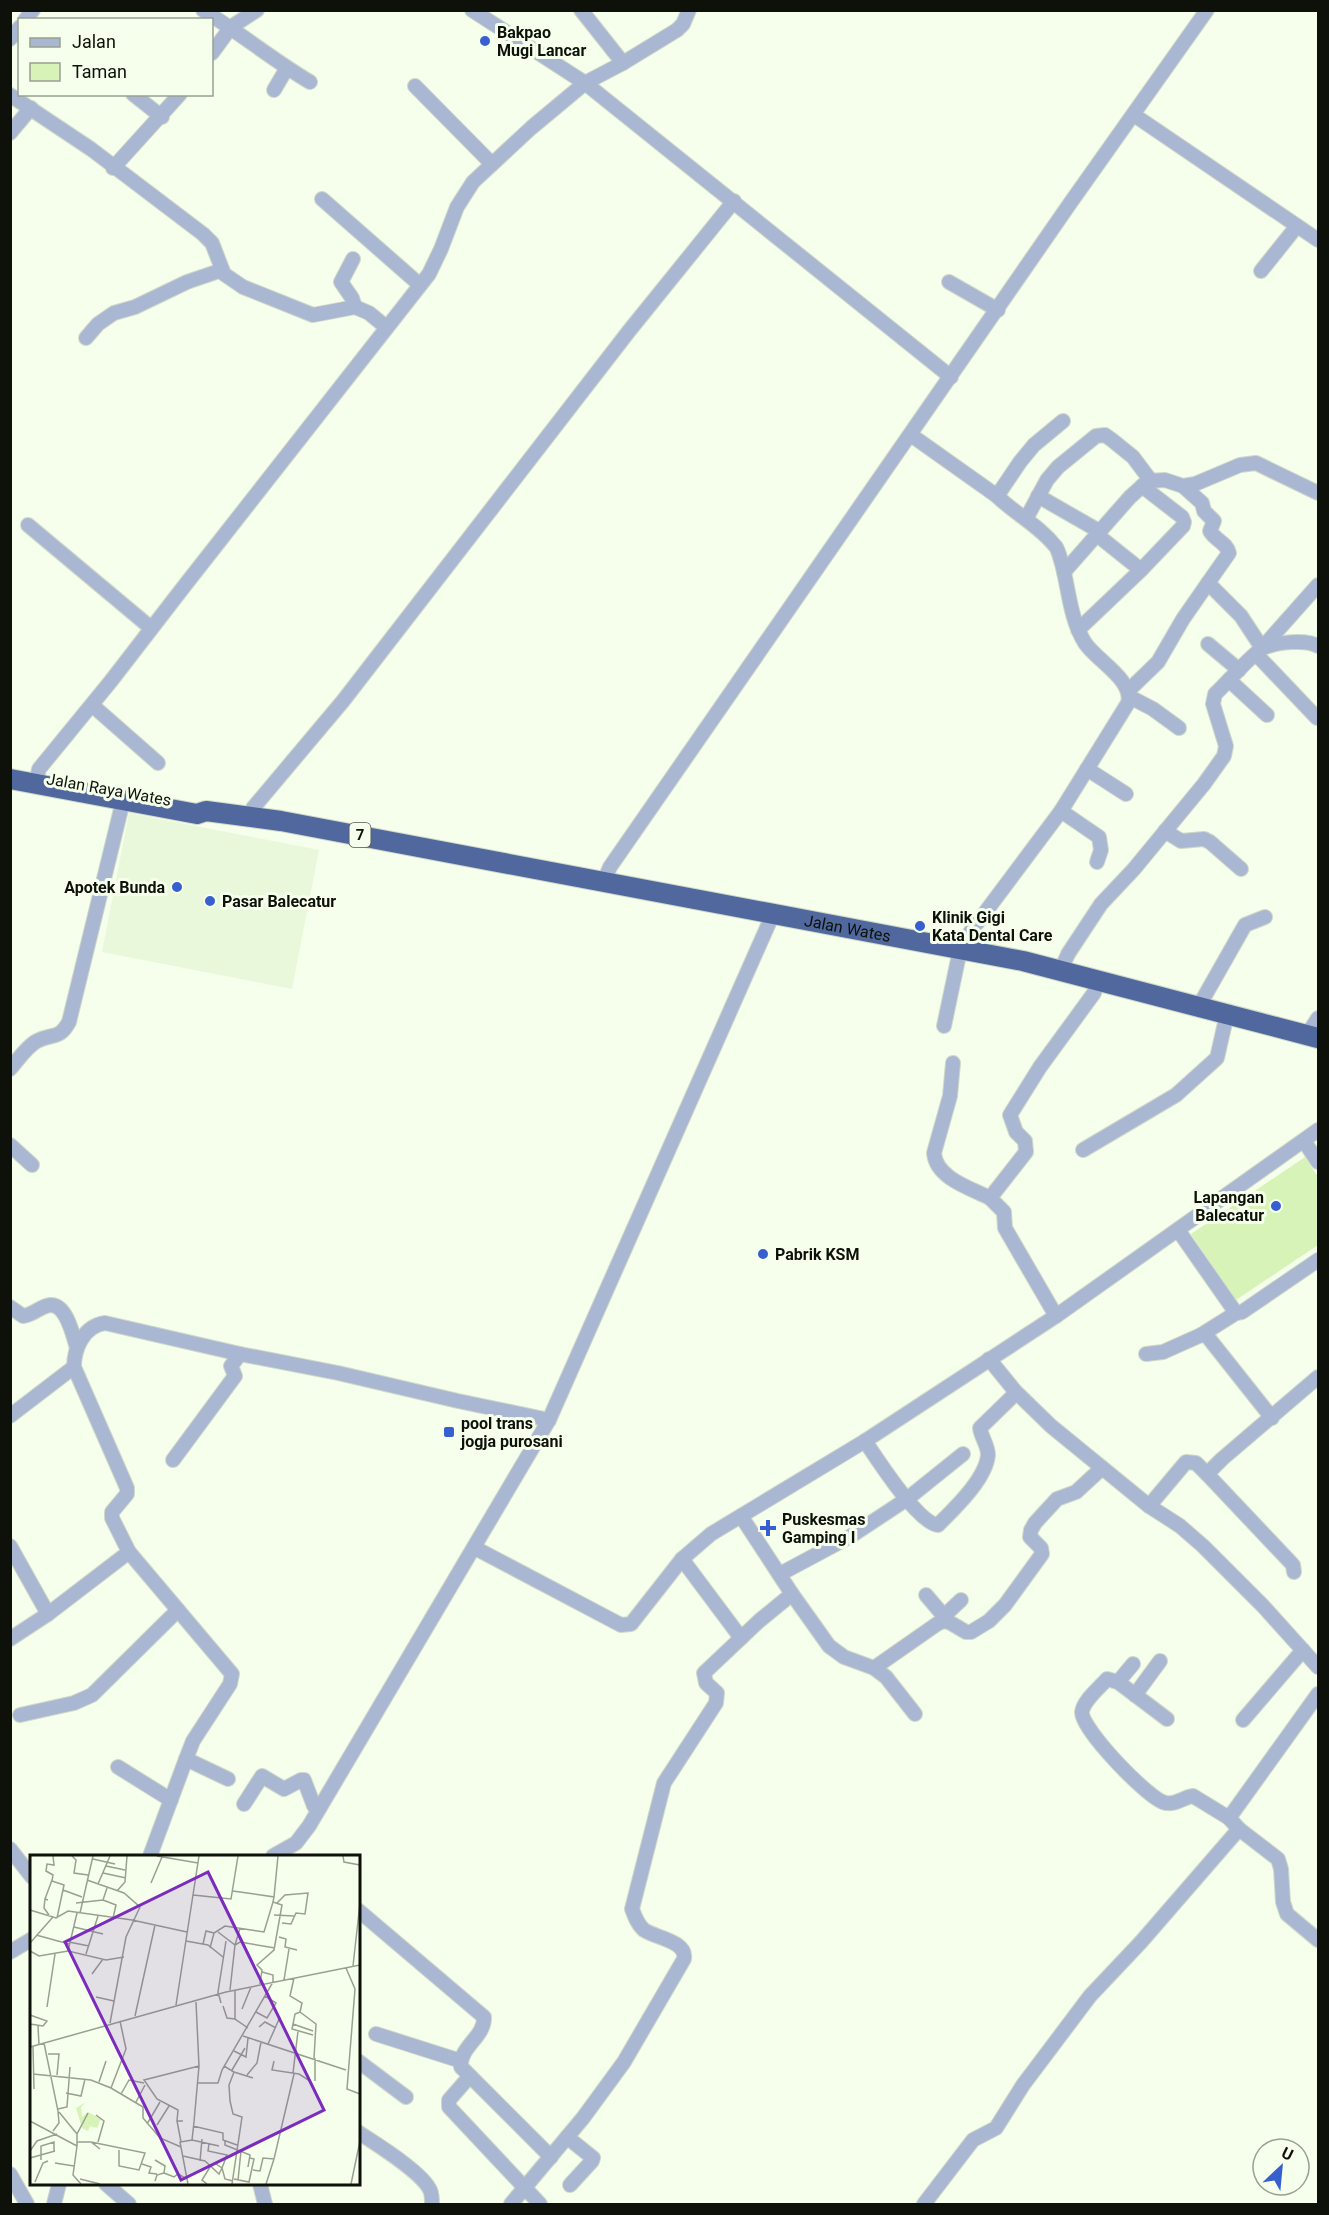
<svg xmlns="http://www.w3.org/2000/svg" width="1329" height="2215" font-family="Roboto,sans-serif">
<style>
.built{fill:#e9f8da}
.green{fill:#d7f3b8}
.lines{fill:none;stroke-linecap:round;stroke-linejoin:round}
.minor-casing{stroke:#d0d9c8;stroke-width:16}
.highway-casing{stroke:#d0d9c8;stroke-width:22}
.minor{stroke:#aab7d2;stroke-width:14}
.highway{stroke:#50689e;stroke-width:20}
.poi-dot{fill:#375fcf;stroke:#f5ffec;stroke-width:2}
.labels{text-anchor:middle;stroke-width:6;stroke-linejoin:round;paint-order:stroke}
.shield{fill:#f5ffec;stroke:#53584d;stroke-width:1.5}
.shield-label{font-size:15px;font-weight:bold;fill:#0d1109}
.poi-label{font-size:16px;font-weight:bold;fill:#0d1109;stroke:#f5ffec;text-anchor:start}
.street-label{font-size:16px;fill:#0d1109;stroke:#f5ffec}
.inset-road{fill:none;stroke:#98a091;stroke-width:1.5}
.view{fill:#7b2cbf;fill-opacity:0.15;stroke:#7b2cbf;stroke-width:3}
.inset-edge{fill:none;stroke:#0d1109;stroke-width:3}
</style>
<rect width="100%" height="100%" fill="#f5ffec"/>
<polygon class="built" points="129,813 319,850 292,989 102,952"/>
<polygon class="green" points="1305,1157 1318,1177 1318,1245 1236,1300 1191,1234"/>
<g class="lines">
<defs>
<g id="minor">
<path d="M203,10C240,33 273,60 310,82"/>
<polyline points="472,10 585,83 951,377"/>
<polyline points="581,10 623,63"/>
<polyline points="25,20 33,10"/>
<polyline points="10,39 20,27"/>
<polyline points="212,53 231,27 257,10"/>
<polyline points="415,86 492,164"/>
<polyline points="274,90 287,68"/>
<polyline points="133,94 162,117"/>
<polyline points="10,95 91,149 203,234 212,243 224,274 243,287 313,315 355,307 369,313 386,327"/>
<polyline points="1134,115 1318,240"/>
<polyline points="10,133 31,108"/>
<polyline points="113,168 180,94"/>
<polyline points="322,199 420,285"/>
<polyline points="353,259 341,282 352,298 355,307"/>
<polyline points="1261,271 1297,226"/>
<polyline points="949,282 998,310"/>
<polyline points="86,338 98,324 114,313 135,307 187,282 222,270"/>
<path d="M911,435L997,496C1015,514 1040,526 1056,547C1059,552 1060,558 1062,564C1069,590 1070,619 1085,643C1097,661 1134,680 1128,703L1061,811L966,938L960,950L944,1026"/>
<path d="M1183,486L1202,503L1204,511L1214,521L1210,531C1215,540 1227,543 1229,553L1208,583L1241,616L1262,648L1318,585"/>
<polyline points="997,496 1020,462 1034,445 1063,421"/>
<polyline points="1038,496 1099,531"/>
<polyline points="1026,519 1047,480 1058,467 1096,436 1105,435 1112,440 1133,457 1151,481"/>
<polyline points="28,525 151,628"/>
<polyline points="1141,570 1183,526 1184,522 1182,517 1142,486"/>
<polyline points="1064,572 1130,497 1148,481 1165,480 1183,486 1195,484 1240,465 1256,463 1318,493"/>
<polyline points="1078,630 1141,570 1096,534"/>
<polyline points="1208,644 1239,670"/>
<polyline points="1256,654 1317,718"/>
<polyline points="1229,680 1267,715"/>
<polyline points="1129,690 1158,662 1183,619 1208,583"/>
<polyline points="1130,697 1153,709 1179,728"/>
<polyline points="92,705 158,763"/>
<polyline points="1087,769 1126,794"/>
<polyline points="36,784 39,769 111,681 182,589 429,274 441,249 457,207 473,182 531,128 585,83 623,63 677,30 683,24 689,10"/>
<polyline points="1061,811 1099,837 1101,850 1097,862"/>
<polyline points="250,816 253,808 343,701 629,331 734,201"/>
<polyline points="1165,831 1181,841 1204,839 1210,842 1241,869"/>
<polyline points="604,881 610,867 1071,202 1207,10"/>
<path d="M1061,970L1068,954L1101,904L1134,869L1204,784L1224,756L1226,746L1213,704L1215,694C1225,685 1254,652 1263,648C1277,642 1306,639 1318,646"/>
<polyline points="1199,1006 1245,925 1265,917"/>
<polyline points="1307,1035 1318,1018"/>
<path d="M953,1063L950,1096L934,1153C936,1178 970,1188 990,1198"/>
<path d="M10,1069C18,1060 27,1046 37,1041C53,1033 59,1040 69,1022L123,801"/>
<polyline points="1304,1141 1318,1162"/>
<polyline points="10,1145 32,1165"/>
<polyline points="1083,1150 1176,1095 1217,1058 1227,1014"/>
<polyline points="1178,1230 1236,1313 1242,1312 1318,1260"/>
<path d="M10,1307L23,1316C33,1315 41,1306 50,1305C67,1304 73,1336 77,1348"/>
<polyline points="1056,1316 1005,1228 1004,1212 990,1198 1026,1152 1025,1141 1016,1132 1010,1115 1040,1067 1094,993 1099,980"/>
<polyline points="1201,1335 1236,1313"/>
<polyline points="1146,1354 1163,1352 1201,1335 1207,1336 1272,1418"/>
<polyline points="989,1359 1015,1391 1051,1426 1149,1506 1180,1526 1203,1546 1263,1606 1318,1667"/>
<polyline points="10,1416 74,1367"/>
<path d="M865,1441C877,1459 918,1523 938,1525C954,1509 986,1479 988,1455C988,1445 981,1437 980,1428L1016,1393"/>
<polyline points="173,1460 235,1376 231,1366 240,1354"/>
<polyline points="1207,1474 1293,1565 1294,1572"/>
<polyline points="1149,1506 1186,1462 1196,1463 1207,1474 1222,1459 1318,1377"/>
<polyline points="10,1546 48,1614"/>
<polyline points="475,1548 621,1625 631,1624 682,1559 711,1534 865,1441 1056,1316 1318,1130"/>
<polyline points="682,1559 741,1638"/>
<polyline points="780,1574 851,1536 907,1499 963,1454"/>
<polyline points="792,1594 829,1646 844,1657 874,1668 886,1677 915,1714"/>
<polyline points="926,1595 949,1622"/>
<polyline points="944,1616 961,1600"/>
<polyline points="10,1639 48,1614 129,1552"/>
<path d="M1133,1664L1118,1682L1107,1679C1100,1687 1083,1701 1082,1712C1081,1729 1150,1801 1166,1803C1176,1805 1184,1797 1193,1796L1229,1818L1239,1829L1278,1859L1281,1869L1283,1902L1287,1914L1318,1940"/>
<polyline points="874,1668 937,1624 943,1621 949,1622 966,1632 971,1632 989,1621 1005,1605 1042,1554 1041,1548 1030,1537 1031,1530 1035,1523 1057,1499 1076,1492 1102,1468"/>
<polyline points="1118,1682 1167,1719"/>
<polyline points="1135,1695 1160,1661"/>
<polyline points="20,1715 74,1703 92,1695 178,1610"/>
<polyline points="1243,1720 1303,1650"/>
<path d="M186,1759L193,1741L230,1684L232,1674L129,1552L112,1518V1512L127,1494V1488L74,1367C74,1348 84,1326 105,1323L240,1354L338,1373L458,1401L549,1420"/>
<polyline points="118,1767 171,1800"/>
<polyline points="244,1804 262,1776 284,1789 301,1780 304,1780 314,1806 319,1809"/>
<polyline points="1229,1818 1318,1694"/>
<polyline points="10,1849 32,1877"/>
<polyline points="150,1856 186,1759 228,1779"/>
<polyline points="273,1856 296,1843 309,1826 549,1420 773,914"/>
<path d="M358,1910L484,2017C485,2037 459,2047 461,2067L551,2157"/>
<polyline points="10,1952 32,1939"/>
<polyline points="376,2034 461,2061"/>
<polyline points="358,2061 406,2097"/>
<polyline points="470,2076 449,2100 449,2107 540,2204"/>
<path d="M358,2132C376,2144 422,2172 430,2190C432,2194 432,2200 432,2204"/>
<polyline points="567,2137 593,2158 592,2161 570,2185"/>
<polyline points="10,2174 27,2204"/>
<polyline points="106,2184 129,2204"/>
<polyline points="260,2184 265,2204"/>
<polyline points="54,2204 59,2184"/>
<path d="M511,2204L583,2118L624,2062L684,1959C687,1941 656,1938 644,1930C638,1925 635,1917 632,1909L664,1783L716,1703L717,1693L706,1683L704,1673L759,1621L792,1594L741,1516"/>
<polyline points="924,2204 973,2140 996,2128 1023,2085 1090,1996 1141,1942 1239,1829"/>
</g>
<g id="highway">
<path id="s1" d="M10,779L197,814L206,811L281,821L1023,961L1318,1038"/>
</g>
</defs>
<use href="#minor" class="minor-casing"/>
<use href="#highway" class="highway-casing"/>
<use href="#minor" class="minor"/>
<use href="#highway" class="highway"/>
</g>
<g class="poi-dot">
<circle cx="485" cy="41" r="6"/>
<circle cx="177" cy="887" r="6"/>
<circle cx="210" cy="901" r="6"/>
<circle cx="920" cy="926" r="6"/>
<circle cx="1276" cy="1206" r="6"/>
<circle cx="763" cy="1254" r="6"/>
<rect x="443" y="1426" width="12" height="12" rx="3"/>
<path d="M765 1519h6v6h6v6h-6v6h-6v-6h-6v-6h6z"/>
</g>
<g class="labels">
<rect class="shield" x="349.5" y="823" width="21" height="24" rx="4.5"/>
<g class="shield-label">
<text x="360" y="840">7</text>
</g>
<g class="poi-label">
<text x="497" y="38">Bakpao<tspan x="497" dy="18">Mugi Lancar</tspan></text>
<text x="165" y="893" text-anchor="end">Apotek Bunda</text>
<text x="222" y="907">Pasar Balecatur</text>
<text x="932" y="923">Klinik Gigi<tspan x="932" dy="18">Kata Dental Care</tspan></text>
<text x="1264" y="1203" text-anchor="end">Lapangan<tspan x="1264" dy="18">Balecatur</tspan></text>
<text x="775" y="1260">Pabrik KSM</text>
<text x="461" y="1429">pool trans<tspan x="461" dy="18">jogja purosani</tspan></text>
<text x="782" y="1525">Puskesmas<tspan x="782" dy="18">Gamping I</tspan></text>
</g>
<g class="street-label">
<text transform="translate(109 789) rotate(10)" y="6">Jalan Raya Wates</text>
<text dy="6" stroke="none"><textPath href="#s1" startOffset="852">Jalan Wates</textPath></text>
</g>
</g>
<g transform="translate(30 1855)">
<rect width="330" height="330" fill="#f5ffec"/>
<path d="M56,247L51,252L52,262L58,257L71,264L67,273L60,271L58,276L52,273L46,253Z" fill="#d7f3b8"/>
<path class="inset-road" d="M23,1L24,10L17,9L16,16L23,20L22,26L34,30L27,63M42,1L46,5L44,18L58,20M127,1L168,8M313,1L314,7L330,10M63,4L85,9M76,11L95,15M73,18L96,23M57,25L94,38L110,52L96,82L80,168M121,28L132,2M68,29L80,1M77,33L73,45L86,50L83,63M33,35L52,42M87,36L95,27L97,1M203,36L244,42L243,47L252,50L244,95L227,110L232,115L230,129M163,40L201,44L208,1M244,42L248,1M15,44L22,25M18,45L15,44L14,53L19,60M46,48L73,45M247,48L255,40L278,38L275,59L266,58L261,69L252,68M0,55L26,63L38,56L102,65L157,77M47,58L38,96L76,105L94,102M50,58L63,1M244,60L264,61M44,72L73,79M188,77L205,90L210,73M6,80L39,89M249,82L256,84L255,92L267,95M156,86L178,90L193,102M39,87L59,91M0,88L23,62M173,89L176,76L184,78M180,93L184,78L195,71L234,77L243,47M0,96L9,101L38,96M56,99L68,61M323,111L330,48M316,113L325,134L317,234L330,239M62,119L73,104M264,123L260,141L272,148L270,157L286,169L284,203M254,125L259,94M200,135L205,90L210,87L245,93M205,135V164L218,173M66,142L84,146M191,148L188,137L196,86M146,150L169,1M193,151L197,163L205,164M17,152L25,99M212,154L221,132M226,157L237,163L246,148L235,141M270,157L265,159L262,174L283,180M0,160L17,166L13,171L0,169M105,161L125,70M263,169L283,176M8,171L9,190M229,172L235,167L246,173M213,181L316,215M14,188L28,256L29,268L23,276M238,189L250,162M0,192L196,137L330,110M3,192L4,234M204,196L216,202L218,183M18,199H29L27,220M285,203V226M244,206L242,215L269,219L280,226M194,211L204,217L199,230L200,246L203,259L212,262L202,329M202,215L215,193M204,217L223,223M263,218L268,176M3,219L61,225L81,233L113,252V263L130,283L151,292M217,220L227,208L231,187M69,227L76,206M167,228H188L192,215L243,127V120L232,117M81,233L96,194L90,166M36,238L51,241L55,224M91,239L99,225L114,228M106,247L115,230M28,254L37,252L40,212M29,257L47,279M66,260L74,266L68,287M0,266L47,291L43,320L51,329M147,266L148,255L127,244L114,225L169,211M117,269L130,247M127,270L139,251M163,271L193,278V285L207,290M162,285L189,291M195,285V290L220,300L218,312M47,287H61L70,294M61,287L115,298L109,315L89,311V295M151,287L147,266H153M179,289L178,296L197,300L192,313L195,324L203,326M47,291V279L58,258M0,296L7,286L27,279M153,301L175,306L189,319L192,313L186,309M0,303L25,296M11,305V291L24,287V297M170,306L172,284M25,308L44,311M112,309L121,312L119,318L127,319M223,315L230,316L233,303L244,304L264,219M134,318L144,322L148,319L157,324M50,324L70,329M204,324L219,327L224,304L220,303M208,325L211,296M125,326L127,320L134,318L135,311L125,305M5,327L13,308L18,306M158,329L150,287L162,285L164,267L169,211L166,147M177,329L172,325L180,312M236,329L244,304M321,329L330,286"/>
<path class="view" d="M178,17L294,255L151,325L35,87Z"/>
<rect width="330" height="330" class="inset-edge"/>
</g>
<rect width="1329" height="2215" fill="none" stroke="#0d1109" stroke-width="24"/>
<rect x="18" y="18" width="195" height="78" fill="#f5ffec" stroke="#98a091" stroke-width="1.5"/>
<rect x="30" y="38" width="30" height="9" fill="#aab7d2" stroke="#98a091" stroke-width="1.5"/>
<text x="72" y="48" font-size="18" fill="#0d1109">Jalan</text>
<rect x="30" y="63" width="30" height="18" fill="#d7f3b8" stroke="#98a091" stroke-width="1.5"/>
<text x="72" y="78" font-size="18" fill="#0d1109">Taman</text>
<g transform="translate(1281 2167) rotate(26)"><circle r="28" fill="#f5ffec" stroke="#98a091" stroke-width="1.5"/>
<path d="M0-4.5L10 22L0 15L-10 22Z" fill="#375fcf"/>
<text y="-9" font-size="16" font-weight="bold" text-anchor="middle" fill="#0d1109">U</text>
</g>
</svg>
